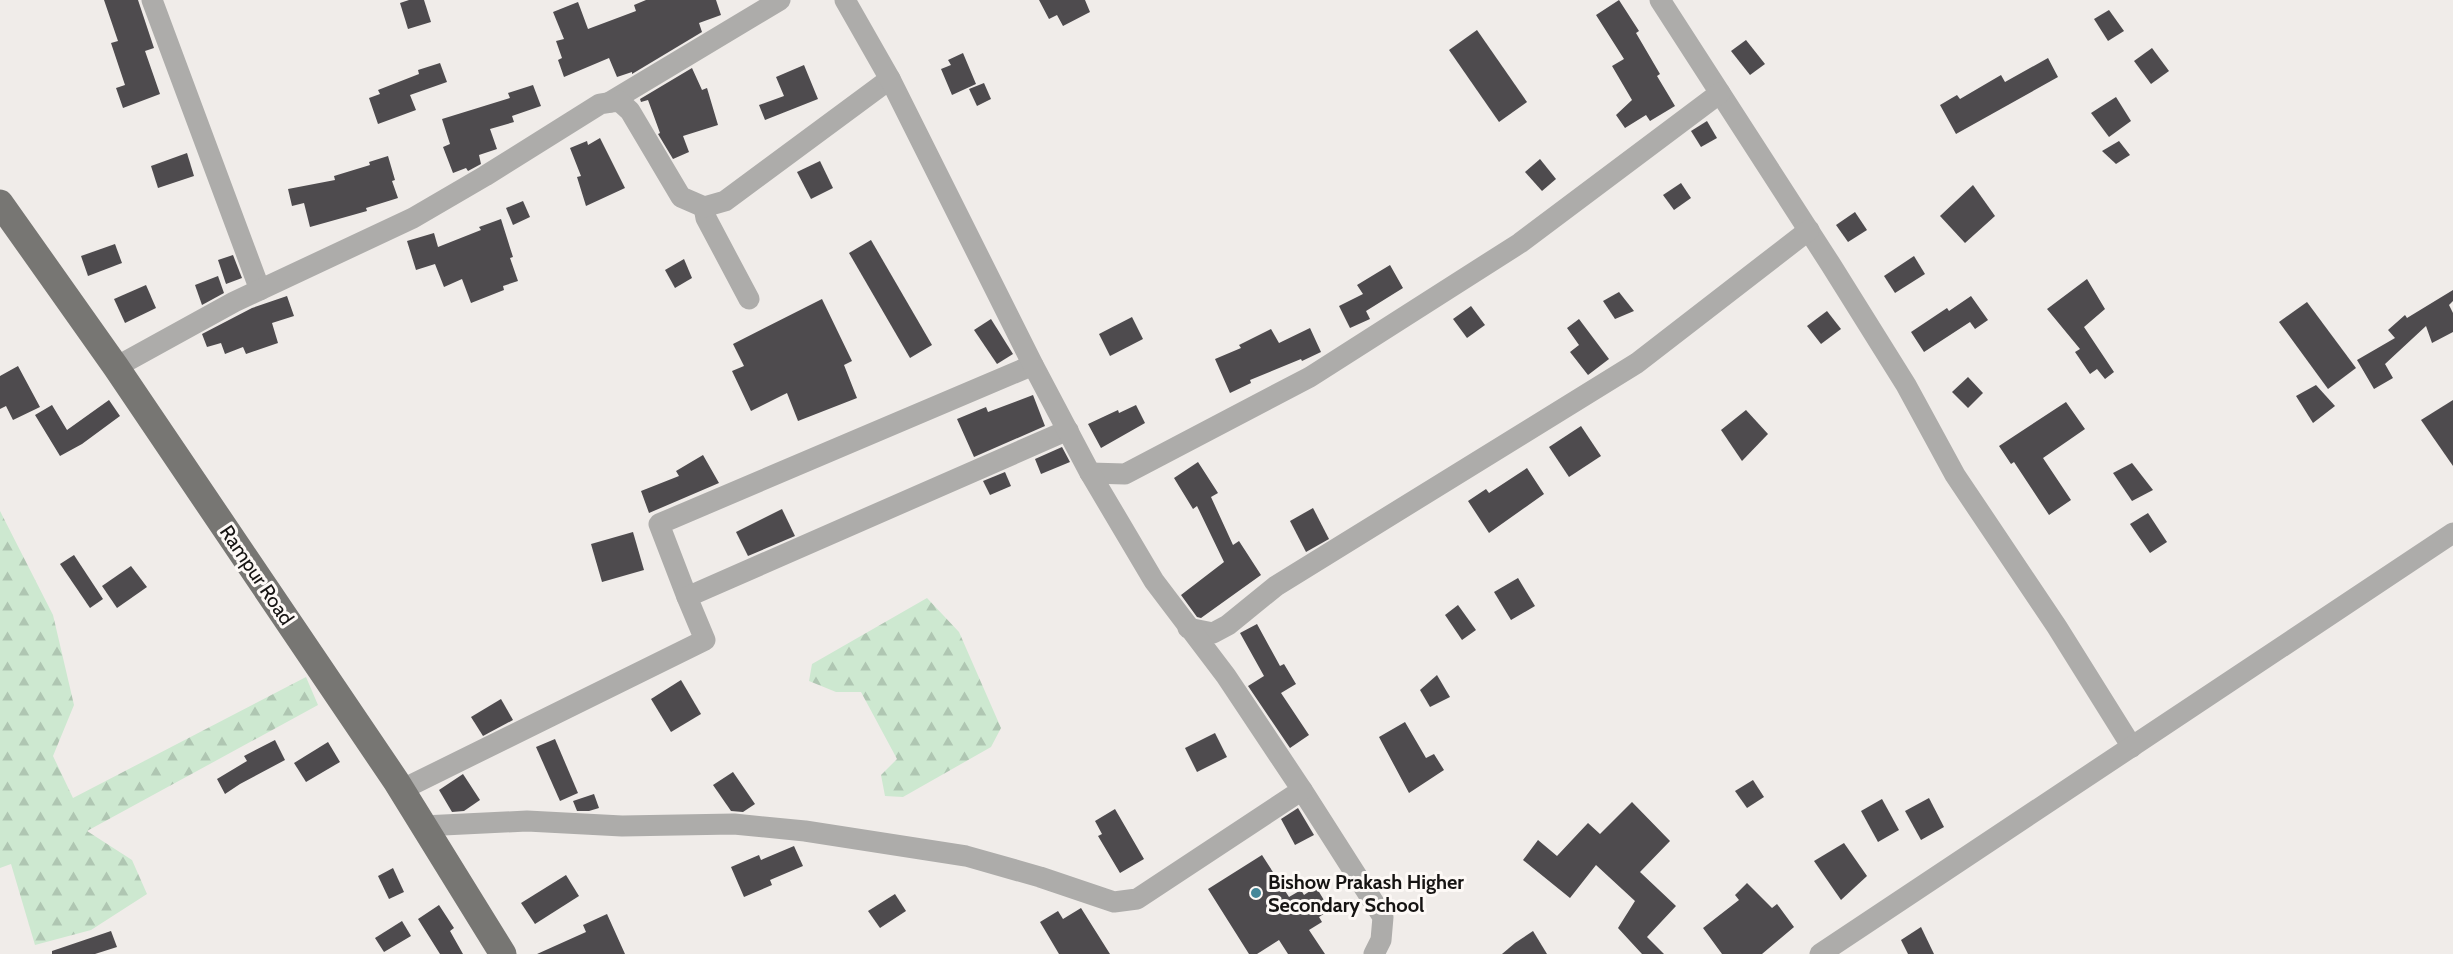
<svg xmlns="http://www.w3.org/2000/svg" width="2453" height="954" font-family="Cabin,sans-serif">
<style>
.forest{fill:url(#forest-firs)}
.building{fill:#4e4b4e}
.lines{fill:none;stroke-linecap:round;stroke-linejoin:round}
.minor{stroke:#adacaa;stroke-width:21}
.major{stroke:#777673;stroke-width:27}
.poi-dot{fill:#458799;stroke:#fdf9f6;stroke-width:2}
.labels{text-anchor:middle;stroke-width:6;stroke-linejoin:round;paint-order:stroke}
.street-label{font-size:20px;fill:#161413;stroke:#fdf9f6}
.poi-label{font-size:20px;font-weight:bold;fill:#161413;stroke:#fdf9f6;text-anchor:start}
</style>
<defs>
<pattern id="forest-firs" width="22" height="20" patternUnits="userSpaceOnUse" patternTransform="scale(1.5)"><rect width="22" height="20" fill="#cde8d0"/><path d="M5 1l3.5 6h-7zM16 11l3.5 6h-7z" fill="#afc6b2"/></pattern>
</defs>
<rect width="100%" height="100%" fill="#f0ece9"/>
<g class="forest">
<polygon points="0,511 53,615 74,705 53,756 73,798 306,677 318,705 87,831 132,860 147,894 91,930 35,945 11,864 0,868"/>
<polygon points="927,598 959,632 1001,728 991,747 903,797 885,796 881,775 897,759 861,692 836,692 809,681 812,664"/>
</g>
<g class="building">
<polygon points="104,0 138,0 154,48 145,51 160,94 123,108 116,88 125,85 111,43 118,41"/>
<polygon points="409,0 424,0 431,22 408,29 400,3"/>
<polygon points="646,0 716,0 721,15 699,23 702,32 632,74 632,72 617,77 609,58 564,77 558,60 562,58 556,41 564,39 553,12 578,2 588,29 636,11 634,5"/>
<polygon points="1039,0 1085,0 1090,12 1063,26 1057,15 1049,19"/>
<polygon points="1619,0 1639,31 1636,33 1660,74 1657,76 1675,106 1650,121 1646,115 1625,128 1616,115 1632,100 1612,66 1624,59 1596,15"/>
<polygon points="2109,10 2124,31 2108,41 2094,19"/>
<polygon points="1477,30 1527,102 1499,122 1449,50"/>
<polygon points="1746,40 1765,64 1750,75 1731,51"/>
<polygon points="2152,48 2169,71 2151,84 2134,61"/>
<polygon points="963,53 976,84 952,95 941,69 951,65 948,60"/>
<polygon points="2048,58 2058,77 1956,134 1940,105 1957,95 1960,99 2001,75 2005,82"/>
<polygon points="440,63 447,82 410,95 416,110 378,124 369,98 380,94 378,90 419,74 418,70"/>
<polygon points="804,65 818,99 765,120 759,105 784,96 776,77"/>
<polygon points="692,68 702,90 707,88 718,125 683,136 689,152 673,159 658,134 660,133 648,100 641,102 640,99"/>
<polygon points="984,83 991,99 977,106 969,89"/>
<polygon points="533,85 541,106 512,116 514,122 490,129 497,149 479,155 481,164 468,171 466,168 453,173 443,147 450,144 442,119 510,98 508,93"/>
<polygon points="2116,97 2131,121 2109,137 2091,113"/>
<polygon points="1707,121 1717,138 1701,147 1691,131"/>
<polygon points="600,138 625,188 586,206 577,177 581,176 570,148 587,141 588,145"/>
<polygon points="2119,141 2130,155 2116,164 2102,151"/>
<polygon points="187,153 194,176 158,188 151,166"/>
<polygon points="388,156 395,180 392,181 398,198 366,208 367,211 310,227 304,203 292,206 288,189 335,180 334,176 370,165 369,162"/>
<polygon points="1540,159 1556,179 1542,191 1525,172"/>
<polygon points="820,161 833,188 811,199 797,172"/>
<polygon points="1681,183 1691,198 1674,210 1663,195"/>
<polygon points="1973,185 1995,216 1965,243 1940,216"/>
<polygon points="523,201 530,217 513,225 506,208"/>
<polygon points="1855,212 1867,230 1848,242 1836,225"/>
<polygon points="501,219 513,257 510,258 518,281 503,286 504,290 471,303 462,279 444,287 435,264 416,270 407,241 434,233 438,247 481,230 479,227"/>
<polygon points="871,240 932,345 910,358 849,253"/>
<polygon points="115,244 122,263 88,276 81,256"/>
<polygon points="233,255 242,278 226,284 218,260"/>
<polygon points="1914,256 1925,274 1895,293 1884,276"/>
<polygon points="684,259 692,278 675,288 665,270"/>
<polygon points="1390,265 1403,288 1366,311 1370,319 1350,328 1339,306 1363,294 1357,285"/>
<polygon points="218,276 224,293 202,305 195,285"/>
<polygon points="2087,279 2105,309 2084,327 2114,372 2105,379 2097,369 2090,374 2075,352 2080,349 2047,309"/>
<polygon points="146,285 156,308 125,323 114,299"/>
<polygon points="2453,290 2453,301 2449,305 2453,313 2453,332 2432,343 2426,326 2385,364 2393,378 2374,389 2357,360 2395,338 2388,330 2405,315 2407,318"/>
<polygon points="1619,292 1634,311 1615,319 1603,301"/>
<polygon points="287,296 294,316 272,323 278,343 246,354 243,347 225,354 221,343 207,347 202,334 252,308"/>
<polygon points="1971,296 1988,320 1975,329 1970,322 1924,352 1911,332 1947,308 1949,311"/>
<polygon points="822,299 852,361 844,365 857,398 798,421 787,393 751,411 732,371 744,366 733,344"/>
<polygon points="2307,302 2356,368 2328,389 2279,322"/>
<polygon points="1471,306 1485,325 1467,338 1453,319"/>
<polygon points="1827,311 1841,329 1821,344 1807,326"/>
<polygon points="1132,317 1143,339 1110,356 1099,334"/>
<polygon points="991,319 1013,354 997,364 974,330"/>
<polygon points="1579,319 1609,359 1588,375 1570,352 1579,345 1567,328"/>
<polygon points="1310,328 1321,352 1302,361 1301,359 1250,380 1251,383 1230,393 1215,359 1241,348 1239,345 1271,329 1279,343"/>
<polygon points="18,366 40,407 13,420 6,406 0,409 0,376"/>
<polygon points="1968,377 1983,393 1968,408 1952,392"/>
<polygon points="2316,385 2335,406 2313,423 2296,396"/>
<polygon points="1033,395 1045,426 974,457 957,419 986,407 988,412"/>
<polygon points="109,400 120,416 82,444 60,456 35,415 52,405 67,430"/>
<polygon points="2453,400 2453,466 2421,420"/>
<polygon points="2066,402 2085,429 2043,458 2071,500 2049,515 2014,462 2011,464 1999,446"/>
<polygon points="1136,405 1145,423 1101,448 1088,424 1118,410 1119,413"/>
<polygon points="1746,410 1768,434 1742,461 1721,430"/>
<polygon points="1581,426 1601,456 1569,477 1549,447"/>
<polygon points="1062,447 1070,462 1041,474 1035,459"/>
<polygon points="703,455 719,483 649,513 641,491 679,476 676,471"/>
<polygon points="1198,462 1218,493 1211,497 1233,545 1239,541 1261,575 1201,618 1197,617 1181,595 1224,562 1197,506 1193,509 1174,478"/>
<polygon points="2132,463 2153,490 2132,501 2113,473"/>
<polygon points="1527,468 1544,494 1489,533 1468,501 1486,489 1489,493"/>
<polygon points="1005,472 1011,486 990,495 983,481"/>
<polygon points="1313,508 1329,539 1306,552 1290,521"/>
<polygon points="782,509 795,536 748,556 736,532"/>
<polygon points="2148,513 2167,542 2150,553 2130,524"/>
<polygon points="633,532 644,570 602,582 591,544"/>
<polygon points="74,555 103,599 90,608 60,564"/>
<polygon points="131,566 147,587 117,608 102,586"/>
<polygon points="1518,578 1535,606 1511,620 1494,592"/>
<polygon points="1458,605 1476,630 1462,640 1445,615"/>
<polygon points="1257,624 1280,666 1284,664 1296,684 1281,693 1309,735 1290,748 1248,686 1264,676 1240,633"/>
<polygon points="1437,675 1450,697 1430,707 1420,690"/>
<polygon points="681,680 701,714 671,732 651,699"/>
<polygon points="501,699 513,720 483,736 471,717"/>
<polygon points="1405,722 1426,758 1434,754 1444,770 1409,793 1379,737"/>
<polygon points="1215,733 1227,757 1197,772 1185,748"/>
<polygon points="555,739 578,793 560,801 536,747"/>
<polygon points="275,740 285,760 240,784 225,794 217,779 247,761 244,756"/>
<polygon points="328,742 340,762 306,782 294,763"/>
<polygon points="733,772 755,804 743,812 731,811 713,785"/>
<polygon points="463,774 480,800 464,811 452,812 439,790"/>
<polygon points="1753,780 1764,797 1747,808 1735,791"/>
<polygon points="594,794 599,808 589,811 577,811 573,801"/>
<polygon points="1929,798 1944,827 1921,840 1905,811"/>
<polygon points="1882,799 1899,830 1878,842 1861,811"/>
<polygon points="1632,802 1670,841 1640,872 1676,906 1647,937 1664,954 1642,954 1618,928 1635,901 1596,865 1570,898 1523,860 1538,840 1557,856 1588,823 1600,834"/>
<polygon points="1298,808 1314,835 1295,845 1281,819"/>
<polygon points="1115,809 1144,859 1120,873 1098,836 1102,834 1095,821"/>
<polygon points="1844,843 1867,876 1841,900 1814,861"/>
<polygon points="794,846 803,866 770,880 772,885 744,897 731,867 759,855 761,860"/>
<polygon points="1262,855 1289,897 1301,890 1304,895 1316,887 1330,910 1319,917 1322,922 1309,930 1325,954 1288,954 1279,940 1257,954 1249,954 1208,889"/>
<polygon points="393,868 404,892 389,899 378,876"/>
<polygon points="566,875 579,896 535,924 521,903"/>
<polygon points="1747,883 1772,908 1777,904 1794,927 1762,954 1722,954 1703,928 1739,900 1735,895"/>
<polygon points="895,894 906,911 880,928 868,911"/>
<polygon points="439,905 454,928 450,931 463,954 440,954 418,919"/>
<polygon points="1081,908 1110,954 1059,954 1040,922 1058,911 1063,919"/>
<polygon points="607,914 625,954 537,954 586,932 583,925"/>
<polygon points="402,921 411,936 384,952 375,938"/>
<polygon points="1921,927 1934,954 1908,954 1901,940"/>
<polygon points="111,931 117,947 95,954 52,954 52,951"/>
<polygon points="1533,931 1547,954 1502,954 1515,943"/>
</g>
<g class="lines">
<g class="minor">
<polyline points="152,0 260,290"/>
<polyline points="1660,0 1831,265 1906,385 1955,475 2057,627 2132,747"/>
<polyline points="610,102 780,0"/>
<polyline points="704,207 706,218 749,299"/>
<polyline points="116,367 234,302 413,218 485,176 600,104 619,101 630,111 681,197 704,207 725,201 890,79"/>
<polyline points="1090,473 1125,474 1310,377 1520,243 1720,93"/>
<polyline points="687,597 659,524 1033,365"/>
<polyline points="1188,628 1213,633 1228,625 1276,586 1637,363 1809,230"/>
<polyline points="401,790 705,640 687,597 1068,430"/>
<polyline points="1302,790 1383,917 1381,940 1374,954"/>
<polyline points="423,826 527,821 622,826 734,824 805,831 966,856 1040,877 1114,902 1137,899 1302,790 1226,676 1154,581 1090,473 1033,365 890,79 845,0"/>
<polyline points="1820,954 2453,533"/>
</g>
<polyline class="major" points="0,203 116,367 396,781 503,954"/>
</g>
<circle class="poi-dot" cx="1256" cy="893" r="6"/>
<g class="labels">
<g class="street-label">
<text transform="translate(257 575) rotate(56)" y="7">Rampur Road</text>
</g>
<g class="poi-label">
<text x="1268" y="889">Bishow Prakash Higher<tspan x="1268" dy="23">Secondary School</tspan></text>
</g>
</g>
</svg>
